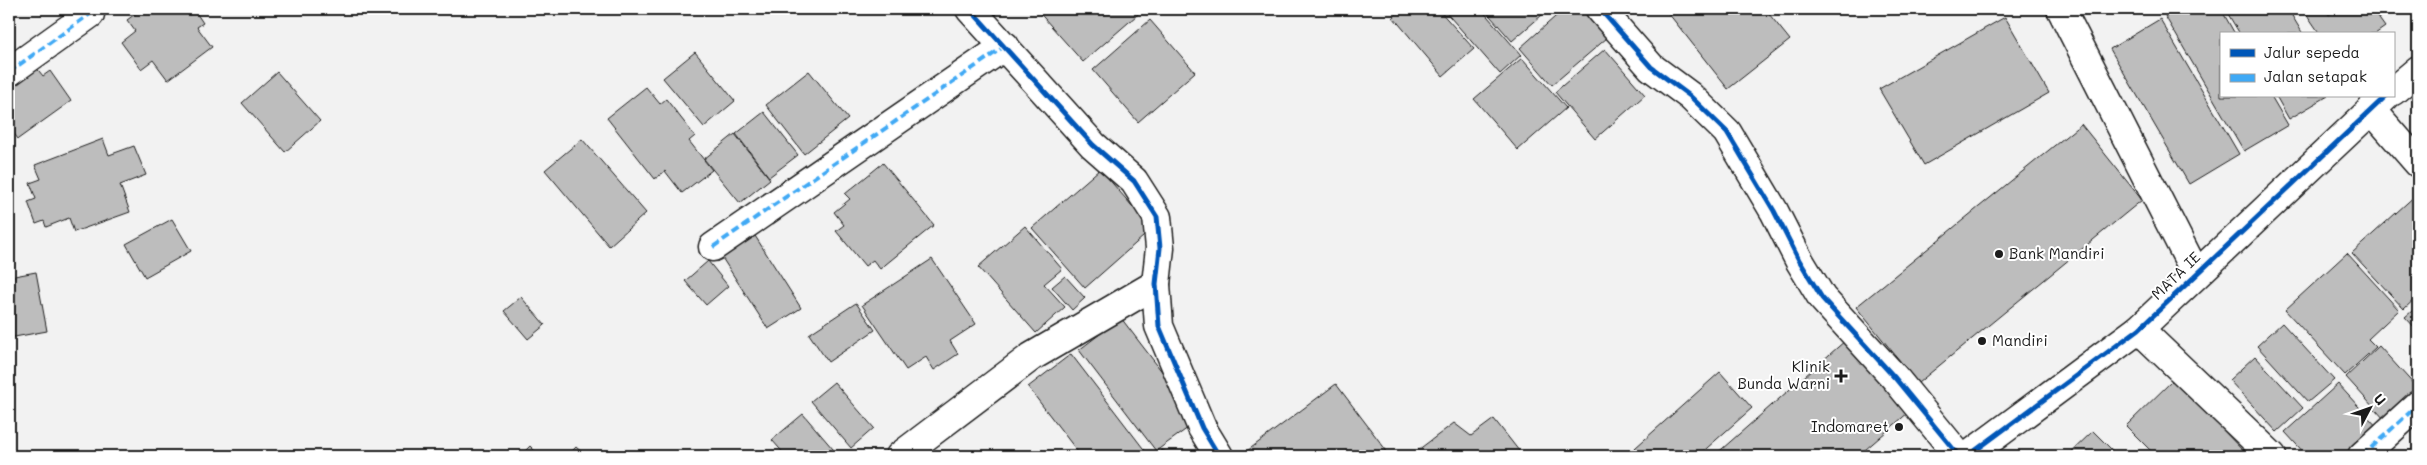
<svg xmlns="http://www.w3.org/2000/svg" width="2427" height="465" font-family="Mali,sans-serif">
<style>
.building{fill:#bdbdbd;stroke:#1c1c1c}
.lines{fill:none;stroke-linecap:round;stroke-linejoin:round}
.street-casing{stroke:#1c1c1c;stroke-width:31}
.secondary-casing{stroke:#1c1c1c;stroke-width:31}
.street{stroke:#fff;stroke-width:28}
.secondary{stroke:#fff;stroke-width:28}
.quiet{stroke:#3fa9f5;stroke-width:4;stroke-dasharray:8 4;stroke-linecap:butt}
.cycleway-casing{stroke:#fff;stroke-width:8}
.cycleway{stroke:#0057b8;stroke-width:5}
.poi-dot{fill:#1c1c1c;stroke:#fff;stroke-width:2}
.labels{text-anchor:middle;stroke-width:4;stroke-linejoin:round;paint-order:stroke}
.poi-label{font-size:15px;fill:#1c1c1c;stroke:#fff;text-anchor:start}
.street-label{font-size:15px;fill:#1c1c1c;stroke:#fff}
</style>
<rect width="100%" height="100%" fill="#f2f2f2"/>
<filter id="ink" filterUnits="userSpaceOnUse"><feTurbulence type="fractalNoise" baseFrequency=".02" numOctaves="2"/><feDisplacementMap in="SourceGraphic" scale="10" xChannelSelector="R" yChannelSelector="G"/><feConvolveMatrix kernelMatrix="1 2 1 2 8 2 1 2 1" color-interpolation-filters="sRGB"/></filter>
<g filter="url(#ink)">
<g class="building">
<polygon points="142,9 184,9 189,15 195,11 203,23 197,27 212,47 168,80 153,60 141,69 121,42 135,31 127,20"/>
<polygon points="1036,9 1144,9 1083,62"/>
<polygon points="1403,9 1438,9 1474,49 1443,76 1393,17"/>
<polygon points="1443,9 1481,9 1521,55 1500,74"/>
<polygon points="1484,9 1549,9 1512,41"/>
<polygon points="1564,9 1582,9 1607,38 1552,85 1520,48"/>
<polygon points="1665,9 1765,9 1790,40 1728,89"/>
<polygon points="2177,9 2221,9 2235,34 2221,34 2221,96 2271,96 2288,125 2244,151 2165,16"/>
<polygon points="2225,9 2288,9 2303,34 2240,34"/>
<polygon points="2303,9 2325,9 2329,15 2338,9 2372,9 2385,27 2375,34 2320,34"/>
<polygon points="2386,9 2401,9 2391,16"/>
<polygon points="2005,17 2049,93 1924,165 1879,89"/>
<polygon points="2160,19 2239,154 2189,184 2110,49"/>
<polygon points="1150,20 1195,72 1138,122 1093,70"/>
<polygon points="1605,49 1645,95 1595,139 1555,92"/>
<polygon points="695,52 735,101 704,127 663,78"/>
<polygon points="1522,58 1566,108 1518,150 1474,99"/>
<polygon points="35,66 43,76 50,71 71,101 18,139 9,127 9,84"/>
<polygon points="809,71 848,119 804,154 766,105"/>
<polygon points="277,72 320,121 285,152 242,103"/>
<polygon points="646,87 660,104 666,99 695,136 689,141 712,170 682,193 665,171 655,179 607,118"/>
<polygon points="2276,96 2328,96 2289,119"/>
<polygon points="764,112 798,155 769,177 736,134"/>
<polygon points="2081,124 2142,200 1918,383 1856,307"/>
<polygon points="735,134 770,179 740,203 704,159"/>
<polygon points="103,139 109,155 134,146 146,175 120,185 130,212 74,232 69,218 46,227 44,221 36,224 28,202 36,199 30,183 41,179 35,165"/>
<polygon points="582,139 646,213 609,246 545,170"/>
<polygon points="883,163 934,225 880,269 873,260 865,266 836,231 844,225 834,212 850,199 845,194"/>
<polygon points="1100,169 1152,229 1085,288 1032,228"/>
<polygon points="2418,193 2418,296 2404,309 2352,253"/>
<polygon points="172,219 191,251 145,277 126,244"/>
<polygon points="1025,226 1062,269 1044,284 1065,307 1036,333 978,267"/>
<polygon points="750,228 801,308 768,329 717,250"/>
<polygon points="2347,253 2399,310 2368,339 2376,347 2345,375 2285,310"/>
<polygon points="932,259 976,324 950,341 958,354 934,370 926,357 906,370 862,305"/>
<polygon points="708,261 728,286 706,305 685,281"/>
<polygon points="36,272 47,331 9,338 9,277"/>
<polygon points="1065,276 1085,298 1072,310 1052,287"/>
<polygon points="521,297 545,325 528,339 504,311"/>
<polygon points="856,303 875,330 828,362 809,334"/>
<polygon points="2418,306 2418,331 2405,317"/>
<polygon points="1121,318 1199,420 1156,451 1079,350"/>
<polygon points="2282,323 2334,380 2308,402 2257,346"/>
<polygon points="1846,340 1909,412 1858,456 1714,456"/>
<polygon points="2379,346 2418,389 2385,420 2346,377"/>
<polygon points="1071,354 1146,452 1140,456 1081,456 1028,387"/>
<polygon points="2255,356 2303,408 2277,432 2229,380"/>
<polygon points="1720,372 1752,408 1698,456 1626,456"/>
<polygon points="2174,379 2246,454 2243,456 2156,456 2126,426"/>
<polygon points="834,382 874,428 851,448 811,401"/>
<polygon points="1336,384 1386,450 1377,456 1250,456 1247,451"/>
<polygon points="2338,384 2379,429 2348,456 2307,456 2285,432"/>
<polygon points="803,414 839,456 786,456 772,440"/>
<polygon points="1494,419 1523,456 1410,456 1454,423 1471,436"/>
<polygon points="2093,431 2118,456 2067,456"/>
<polygon points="530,446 540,456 520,456"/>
<polygon points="576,447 586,456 567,456"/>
<polygon points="1161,450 1179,456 1159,456"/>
</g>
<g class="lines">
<defs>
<g id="street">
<polyline points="970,9 1093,145 1134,181 1157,217 1160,248 1156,284 1159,326 1202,428 1219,456"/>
<polyline points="1600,9 1651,67 1690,96 1727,132 1774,211 1799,260 1822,298 1895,378 1959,456"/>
<polyline points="2061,9 2196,274"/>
<polyline points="9,72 90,14"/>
<polyline points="2371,109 2418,163"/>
<polyline points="713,247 1005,46"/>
<polyline points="2139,329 2272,456"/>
<polyline points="900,456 1031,357 1156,284"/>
<polyline points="2362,456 2418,405"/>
</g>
<g id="secondary">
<polyline points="2393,91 2418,70"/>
<polyline points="1968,456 2139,329 2386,96"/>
</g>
</defs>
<use href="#street" class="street-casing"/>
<use href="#secondary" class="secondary-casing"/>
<use href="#street" class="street"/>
<use href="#secondary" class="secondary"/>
<g class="quiet">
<polyline points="9,72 90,14"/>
<polyline points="713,247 1005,46"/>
<polyline points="2362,456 2418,405"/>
</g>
<defs>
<g id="cycleway">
<polyline points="970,9 1093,145 1134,181 1157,217 1160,248 1156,284 1159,326 1202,428 1219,456"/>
<polyline points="1600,9 1651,67 1690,96 1727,132 1774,211 1799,260 1822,298 1895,378 1959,456"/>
<polyline points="1968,456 2139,329 2386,96"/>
</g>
</defs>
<use href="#cycleway" class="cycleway-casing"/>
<use href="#cycleway" class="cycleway"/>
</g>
</g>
<g class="poi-dot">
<circle cx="1999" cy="254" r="5"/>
<circle cx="1982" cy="341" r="5"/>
<path d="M1838.5 368.5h5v5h5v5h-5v5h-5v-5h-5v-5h5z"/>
<circle cx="1899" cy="427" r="5"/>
</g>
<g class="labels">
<g class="poi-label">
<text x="2009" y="259">Bank Mandiri</text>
<text x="1992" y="346">Mandiri</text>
<text x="1830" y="372" text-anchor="end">Klinik<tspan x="1830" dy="17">Bunda Warni</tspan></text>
<text x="1889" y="432" text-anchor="end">Indomaret</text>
</g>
<g class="street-label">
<text transform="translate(2176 276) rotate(-44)" y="5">MATA IE</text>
</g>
</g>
<rect width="2427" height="465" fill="none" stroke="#fff" stroke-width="30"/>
<rect x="15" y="15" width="2397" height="435" fill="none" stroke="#1c1c1c" stroke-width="2" filter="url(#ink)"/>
<rect x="2220" y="32" width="175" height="65" fill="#ffffff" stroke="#a4a4a4"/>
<rect x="2230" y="49" width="25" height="8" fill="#0057b8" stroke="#a4a4a4"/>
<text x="2264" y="58" font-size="15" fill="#1c1c1c">Jalur sepeda</text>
<rect x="2230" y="74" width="25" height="8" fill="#3fa9f5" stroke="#a4a4a4"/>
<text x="2264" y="82" font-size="15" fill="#1c1c1c">Jalan setapak</text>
<g transform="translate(2370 408) rotate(49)" stroke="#ffffff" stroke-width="4" paint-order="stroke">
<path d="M0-4L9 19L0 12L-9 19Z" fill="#1c1c1c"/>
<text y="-8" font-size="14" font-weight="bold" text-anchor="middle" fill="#1c1c1c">U</text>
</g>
</svg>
